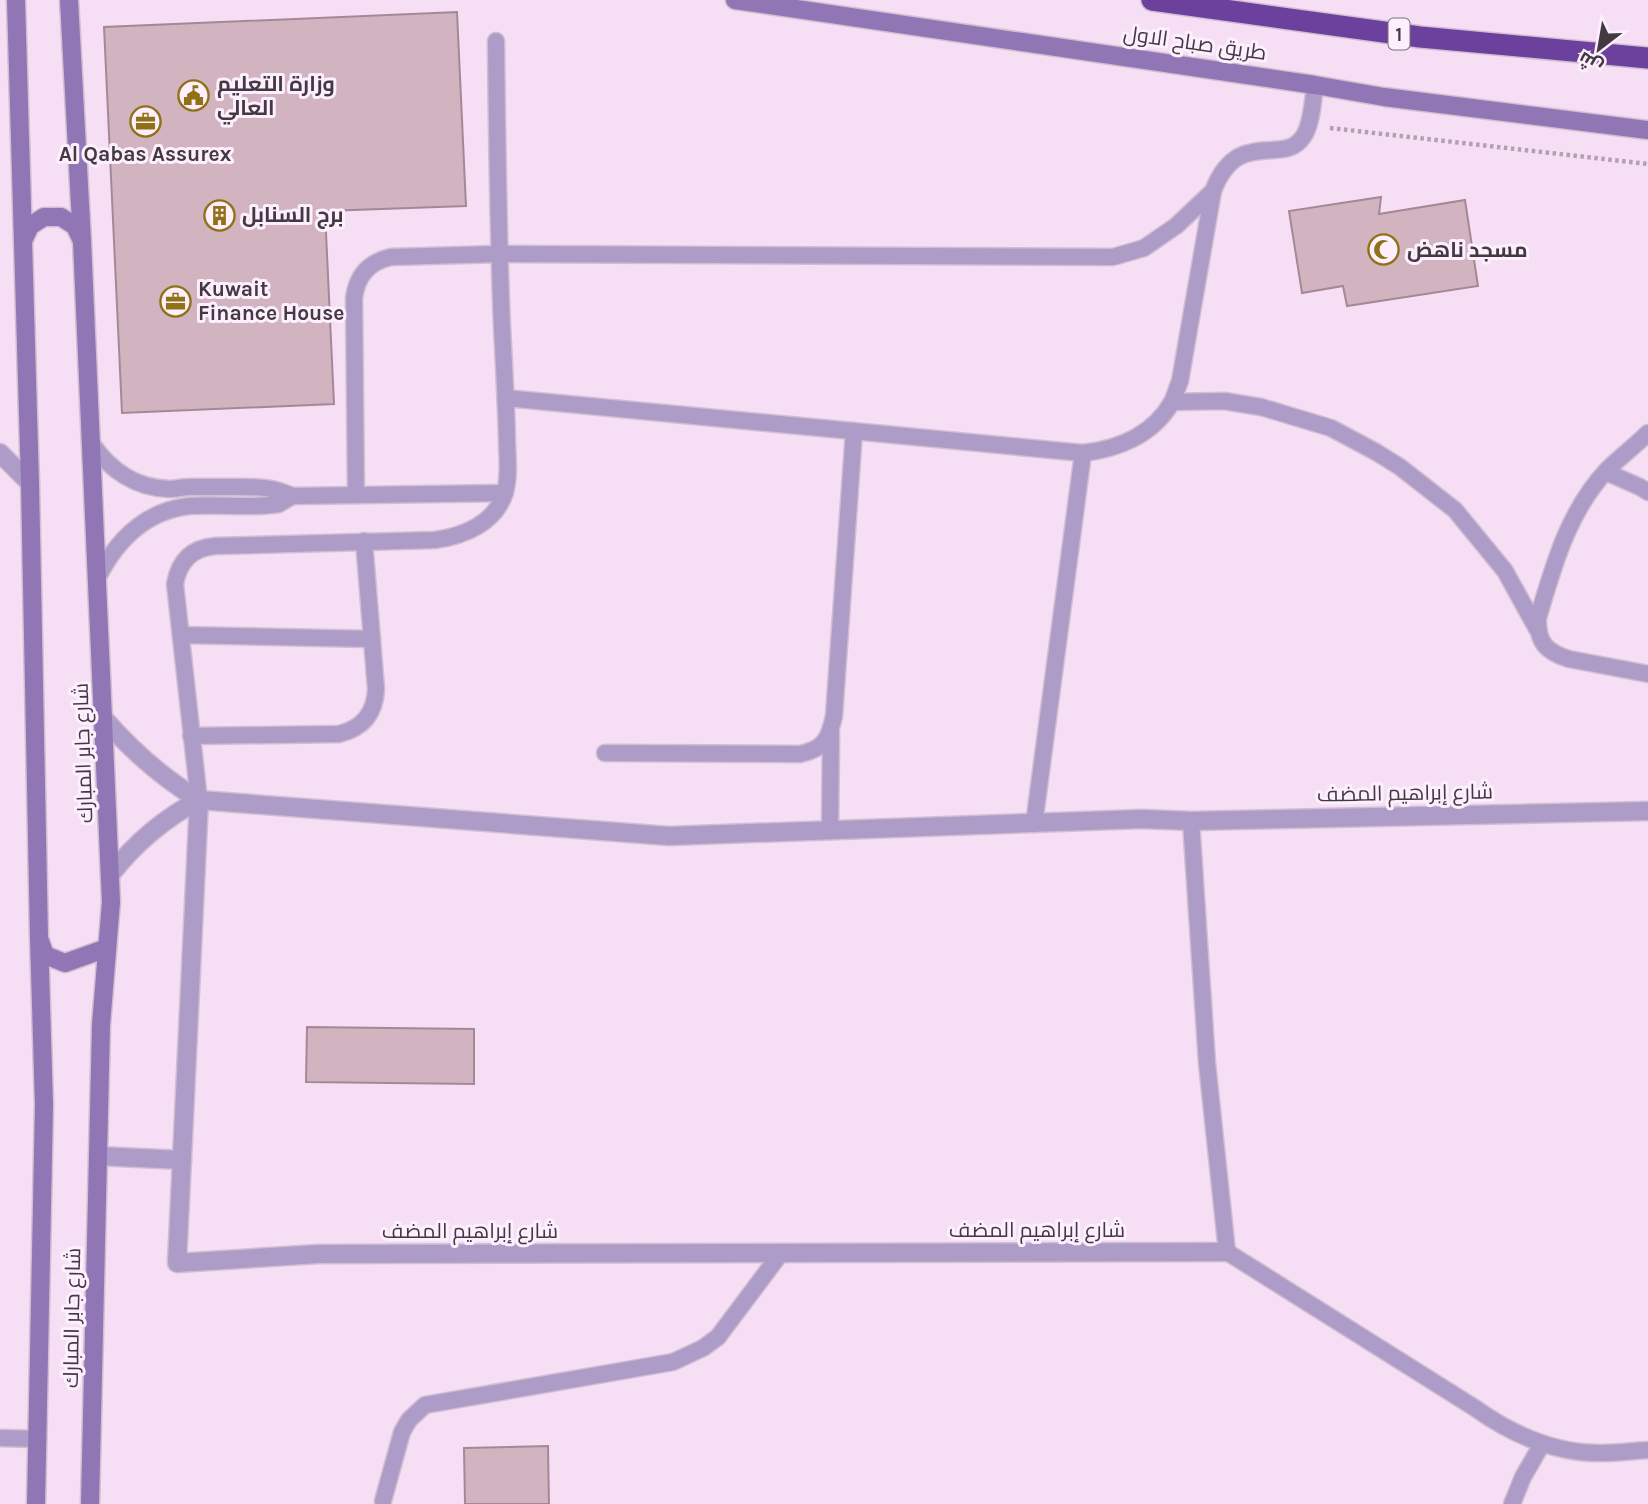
<svg xmlns="http://www.w3.org/2000/svg" width="1648" height="1504" font-family="Karla,Cairo,sans-serif">
<style>
.building{fill:#d2b3c0;stroke:#a58895;stroke-width:2}
.lines{fill:none;stroke-linecap:round;stroke-linejoin:round}
.lane-casing{stroke:#d2bed1;stroke-width:19}
.street-casing{stroke:#d2bed1;stroke-width:21}
.secondary-casing{stroke:#d2bed1;stroke-width:21}
.highway-casing{stroke:#d2bed1;stroke-width:24}
.path{stroke:#b2a0b1;stroke-width:4.5;stroke-dasharray:3.5 3.5;stroke-linecap:butt}
.lane{stroke:#ad9cc8;stroke-width:16}
.street{stroke:#ad9cc8;stroke-width:18}
.secondary{stroke:#9176b6;stroke-width:18}
.highway{stroke:#6c409d;stroke-width:21}
.labels{text-anchor:middle;stroke-width:6;stroke-linejoin:round;paint-order:stroke}
.shield{fill:#fdeffd;stroke:#7a707a;stroke-width:2}
.shield-label{font-size:19px;font-weight:bold;fill:#423942}
.street-label{font-size:21px;fill:#423942;stroke:#fdeffd}
.poi-label{font-size:21px;font-weight:bold;fill:#423942;stroke:#fdeffd;text-anchor:start}
</style>
<rect width="100%" height="100%" fill="#f6dff5"/>
<g class="building">
<polygon points="457,12 466,206 325,211 334,404 122,413 104,27"/>
<polygon points="1381,197 1379,214 1465,200 1478,286 1347,306 1343,286 1302,293 1289,211"/>
<polygon points="307,1027 474,1029 474,1084 306,1082"/>
<polygon points="548,1446 549,1504 465,1504 464,1448"/>
</g>
<g class="lines">
<defs>
<g id="lane">
<path d="M506,398L1083,453C1118,449 1153,435 1172,402C1175,396 1177,388 1180,381L1213,191C1238,126 1283,167 1303,137C1312,125 1313,99 1315,85"/>
<polyline points="1172,402 1224,401 1261,407 1331,428 1376,452 1400,467 1455,510 1505,571 1537,629"/>
<path d="M1648,433C1635,446 1620,457 1607,470C1568,512 1554,564 1538,618C1537,642 1546,652 1569,659L1648,674"/>
<path d="M92,444C110,470 136,488 169,489C176,489 183,487 190,487C207,487 223,487 239,487C258,487 274,487 292,496L505,493"/>
<polyline points="1606,472 1640,487 1648,492"/>
<path d="M356,495L354,298C357,275 369,262 391,257L499,254L1113,257L1144,248L1176,226L1213,191"/>
<path d="M98,577C117,540 145,511 189,506C216,504 244,508 271,505L279,504L292,496"/>
<polyline points="181,635 372,639"/>
<path d="M191,736L339,734C363,728 375,713 376,689L364,541"/>
<path d="M605,753L800,754C824,749 829,739 834,716L854,431"/>
<path d="M199,800L175,584C179,561 192,548 215,546L435,540C464,536 496,523 505,492C510,475 507,456 507,439C506,402 504,364 502,327C498,232 497,136 496,41"/>
<path d="M1191,821L1207,1063L1227,1252L1475,1408C1514,1436 1556,1454 1604,1453C1618,1453 1633,1451 1648,1450"/>
<polyline points="1034,824 1083,453"/>
<polyline points="830,831 831,733"/>
<polyline points="0,1438 38,1439"/>
<polyline points="383,1501 402,1432 409,1420 425,1405 673,1362 703,1348 718,1337 781,1253"/>
<polyline points="1512,1504 1523,1477 1542,1444"/>
</g>
<g id="street">
<polyline points="0,453 30,483"/>
<path d="M105,720C133,752 163,778 199,800L669,836L1142,819L1191,821L1648,811"/>
<polyline points="199,800 177,1263 318,1254 1227,1252"/>
<path d="M110,875C135,843 163,819 199,800"/>
<polyline points="98,1156 182,1160"/>
</g>
<g id="secondary">
<polyline points="16,0 30,483 39,937 44,1105 36,1504"/>
<polyline points="69,0 82,241 111,902 101,1025 90,1504"/>
<polyline points="735,0 1315,85 1384,97 1648,130"/>
<polyline points="23,241 30,226 44,217 61,217 75,226 82,241"/>
<polyline points="40,941 45,955 65,963 107,948"/>
</g>
<polyline id="highway" points="1152,0 1420,37 1648,58"/>
</defs>
<use href="#lane" class="lane-casing"/>
<use href="#street" class="street-casing"/>
<use href="#secondary" class="secondary-casing"/>
<use href="#highway" class="highway-casing"/>
<polyline class="path" points="1330,128 1648,164"/>
<use href="#lane" class="lane"/>
<use href="#street" class="street"/>
<use href="#secondary" class="secondary"/>
<use href="#highway" class="highway"/>
</g>
<defs>
<symbol id="civic-ring" viewBox="-11 -11 22 22"><circle r="9.5" fill="#fdeffd" stroke="#917117" stroke-width="1.5"/><path d="M-.6-6.5H3V-4.5H.6V-3L4-1V1h2V6H-6V1h2V-1L-.6-3ZM-1.2 2.5V6h2.4V2.5Z" fill="#917117"/></symbol>
<symbol id="office-ring" viewBox="-11 -11 22 22"><circle r="9.5" fill="#fdeffd" stroke="#917117" stroke-width="1.5"/><path d="M-6-3h4V-5.5h4V-3h4V5H-6ZM-1-4.5V-3h2v-1.5ZM-6 0V1H6V0Z" fill="#917117"/></symbol>
<symbol id="building-ring" viewBox="-11 -11 22 22"><circle r="9.5" fill="#fdeffd" stroke="#917117" stroke-width="1.5"/><path d="M-4-6H4V6H1V3H-1V6H-4ZM-2.5-4.3h1.7v1.8h-1.7ZM.8-4.3h1.7v1.8H.8ZM-2.5-1h1.7V.8h-1.7ZM.8-1h1.7V.8H.8Z" fill="#917117"/></symbol>
<symbol id="mosque-ring" viewBox="-11 -11 22 22"><circle r="9.5" fill="#fdeffd" stroke="#917117" stroke-width="1.5"/><path d="M3.5-4.9A6 6 0 1 0 3.5 4.9A5 5 0 1 1 3.5-4.9Z" fill="#917117"/></symbol>
</defs>
<g fill-rule="evenodd">
<use href="#civic-ring" x="176" y="78" width="35" height="35"/>
<use href="#office-ring" x="128" y="104" width="35" height="35"/>
<use href="#building-ring" x="202" y="198" width="35" height="35"/>
<use href="#mosque-ring" x="1366" y="232" width="35" height="35"/>
<use href="#office-ring" x="158" y="284" width="35" height="35"/>
</g>
<g class="labels">
<rect class="shield" x="1388.5" y="18.5" width="21" height="31" rx="5"/>
<g class="shield-label">
<text x="1399" y="41">1</text>
</g>
<g class="street-label">
<text transform="translate(1195 43) rotate(8)" y="7">طريق صباح الاول</text>
<text transform="translate(83 753) rotate(-92)" y="7">شارع جابر المبارك</text>
<text transform="translate(1405 793) rotate(-1)" y="7">شارع إبراهيم المضف</text>
<text x="1037" y="1237">شارع إبراهيم المضف</text>
<text x="470" y="1238">شارع إبراهيم المضف</text>
<text transform="translate(72 1318) rotate(-89)" y="7">شارع جابر المبارك</text>
</g>
<g class="poi-label">
<text x="217" y="91">وزارة التعليم<tspan x="217" dy="24">العالي</tspan></text>
<text x="145" y="161" text-anchor="middle">Al Qabas Assurex</text>
<text x="242" y="222">برج السنابل</text>
<text x="1407" y="257">مسجد ناهض</text>
<text x="198" y="296">Kuwait<tspan x="198" dy="24">Finance House</tspan></text>
</g>
</g>
<g transform="translate(1599 49) rotate(211)" stroke="#fdeffd" stroke-width="5" paint-order="stroke">
<path d="M0-5L12 26L0 18L-12 26Z" fill="#423942"/>
<text y="-10" font-size="19" font-weight="bold" text-anchor="middle" fill="#423942">ش</text>
</g>
</svg>
